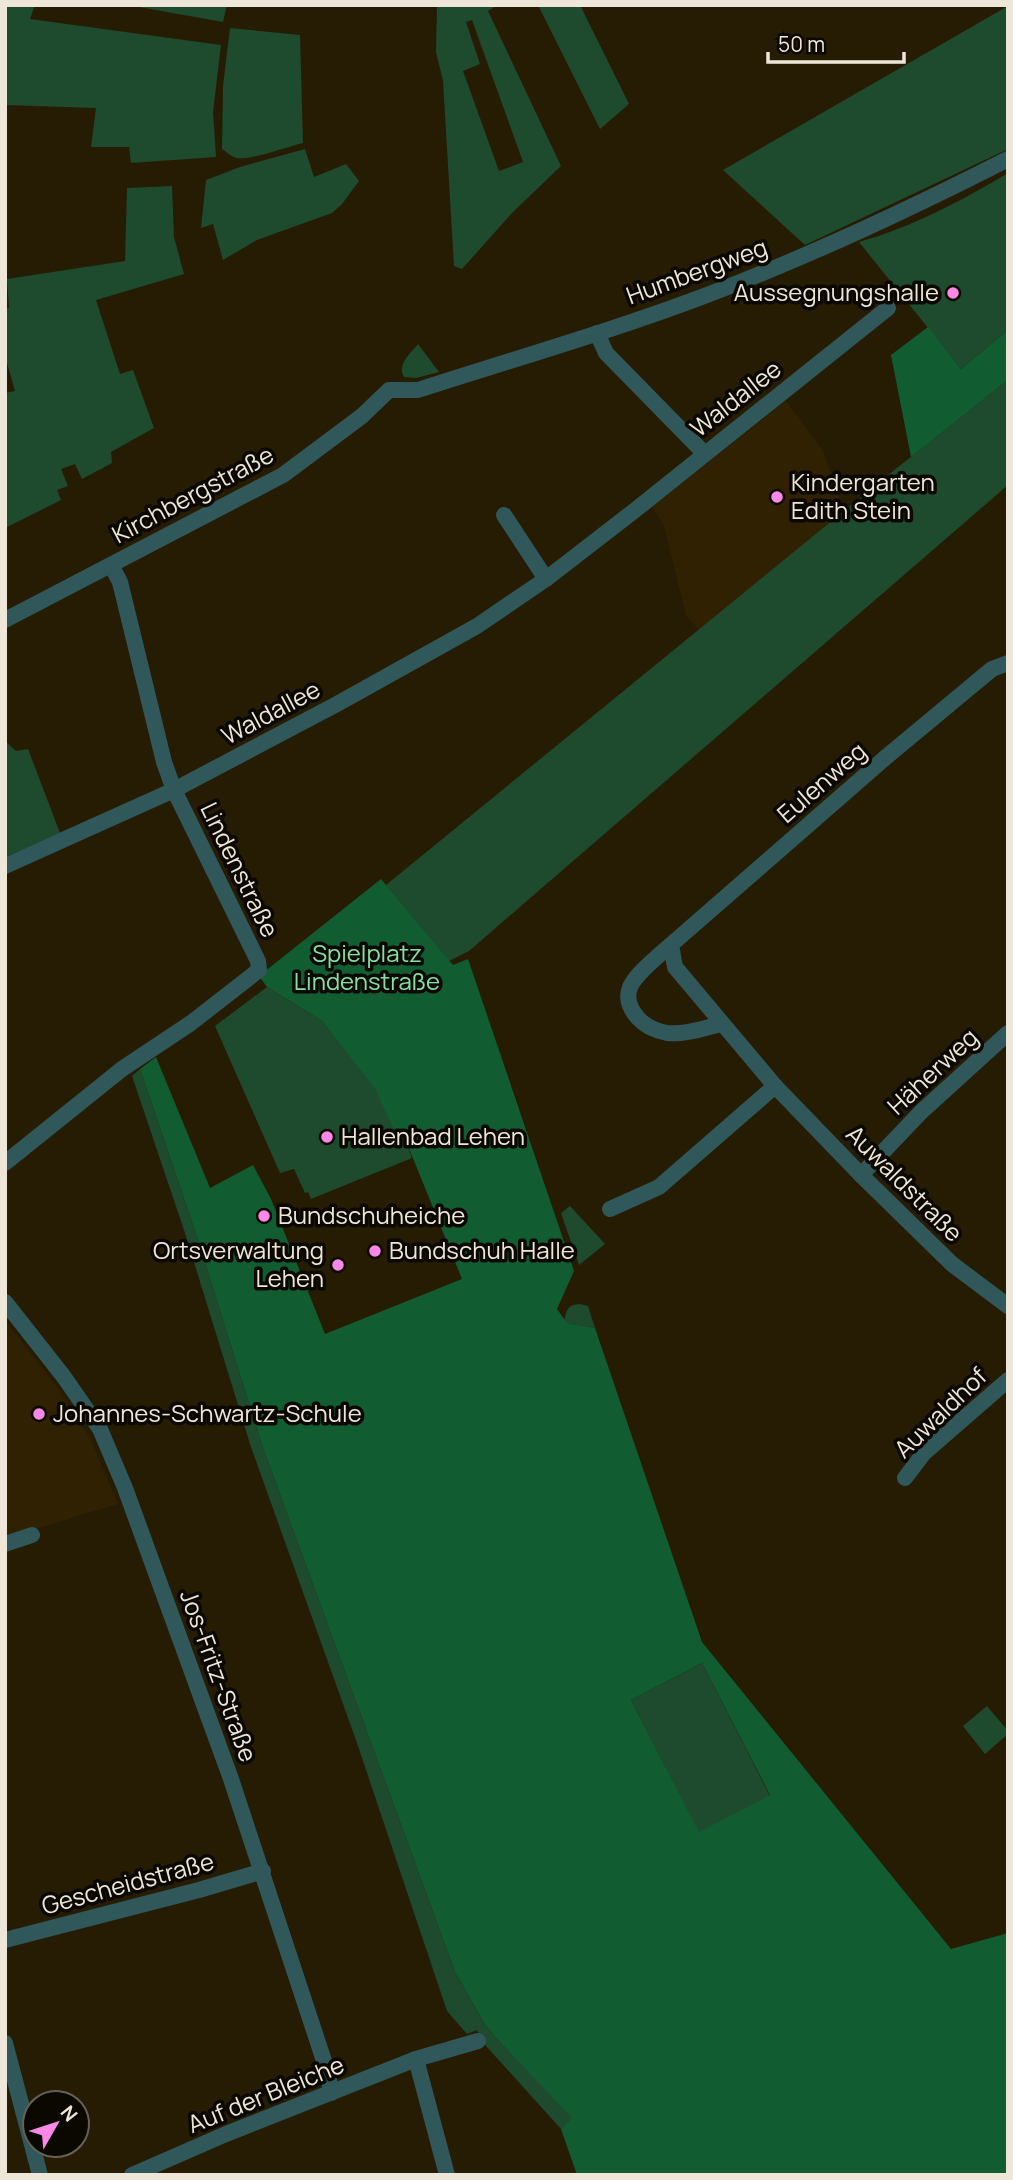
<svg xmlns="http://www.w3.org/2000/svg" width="1013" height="2180" font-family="Manrope,sans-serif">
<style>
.built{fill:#2f2101}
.green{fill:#1e4a2e;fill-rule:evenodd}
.forest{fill:#125c32;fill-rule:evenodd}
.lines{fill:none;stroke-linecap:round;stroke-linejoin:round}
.minor{stroke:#305759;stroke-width:16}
.poi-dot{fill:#f988e9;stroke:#0b0701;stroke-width:2.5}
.labels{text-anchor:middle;stroke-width:7;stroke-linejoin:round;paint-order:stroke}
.street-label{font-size:24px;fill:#eee7d9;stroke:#0b0701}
.poi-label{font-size:24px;fill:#eee7d9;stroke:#0b0701;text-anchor:start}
.park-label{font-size:24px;fill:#83e1a1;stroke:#0b0701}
</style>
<rect width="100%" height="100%" fill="#261c04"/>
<g class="built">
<polygon points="786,401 823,451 844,511 699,630 686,616 664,526 652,507"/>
<polygon points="5,1320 57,1387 91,1440 118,1504 5,1538"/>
</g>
<g class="green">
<polygon points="5,5 35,5 30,19 221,45 213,112 216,157 131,163 129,147 91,147 96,108 5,105"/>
<polygon points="128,5 227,5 223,22"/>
<path d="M437,5H498L488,11L561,166L513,212L462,269L454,266L443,81L436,52ZM472,20L523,162L499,171L463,71L480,64L466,22Z"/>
<polygon points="538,5 580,5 629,104 600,129"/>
<polygon points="1008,6 1008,149 805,245 723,170"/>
<path d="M230,28L300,35L303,143C287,147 252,160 237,158C231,157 227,152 222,149L223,86Z"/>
<polygon points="305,149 314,177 346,164 359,181 342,204 332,213 257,240 223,260 213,224 201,228 206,180 240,167"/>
<path d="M1008,173V330L961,369L859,242C912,227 961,201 1008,173Z"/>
<polygon points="172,186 174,237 184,274 96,300 120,374 133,370 154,428 111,452 112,463 82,479 75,464 61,469 68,486 57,490 61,500 5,528 5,393 15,391 5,356 5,309 9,308 7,279 125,261 127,188"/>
<path d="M418,344L439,372L416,378L404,377C397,364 410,354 418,344Z"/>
<polygon points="1008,380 1008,485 469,951 449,961 386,885 883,479"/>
<polygon points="5,741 16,751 28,749 60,833 5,857"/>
<polygon points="267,987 322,1021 377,1090 392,1127 404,1136 412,1158 311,1199 308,1192 305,1193 294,1169 280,1173 215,1026"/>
<polygon points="140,1069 195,1231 263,1448 455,1972 484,2023 495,2037 573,2118 561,2129 486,2046 477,2030 467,2034 447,2011 357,1743 251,1447 185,1233 132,1076"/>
<polygon points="570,1206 605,1244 579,1265 561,1213"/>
<path d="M580,1304L588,1306L595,1328L566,1323L564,1321C567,1308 568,1305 580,1304Z"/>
<polygon points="702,1663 770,1796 699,1833 631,1700"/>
<polygon points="987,1706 1008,1731 1008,1734 985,1754 963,1726"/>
</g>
<g class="forest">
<polygon points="928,327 961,369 1008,330 1008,380 911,457 891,355"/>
<path d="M381,879L453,965L468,959L574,1271L557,1309L567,1323L595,1328L702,1642L951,1949L1008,1933V2174L577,2175L561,2129L572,2118L495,2037L484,2023L455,1972L263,1448L195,1231L140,1069L156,1057L210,1188L253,1165L271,1199L325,1334L462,1279L404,1136L392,1127L376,1090L322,1021L267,987L259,976ZM702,1663L770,1795L699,1832L631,1700Z"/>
</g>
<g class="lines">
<g class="minor">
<polyline points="597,333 606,353 704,453"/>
<polyline points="504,515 546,579"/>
<path d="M5,620L283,475L362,416L389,390H418C514,359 612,331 707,295C810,256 910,209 1008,159"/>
<polyline points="5,866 174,790 337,704 477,626 546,579 634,511 888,308"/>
<polyline points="671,945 675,967 775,1086 861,1175 952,1264 1008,1306"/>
<path d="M721,1024C704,1028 685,1035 667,1033C656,1031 646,1027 638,1018C614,991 639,974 658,956L885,758L992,669L1008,663"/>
<polyline points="5,1163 122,1069 191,1023 259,970 258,961 174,790 164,762 120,582 111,565"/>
<polyline points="861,1175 921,1112 1008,1033"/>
<polyline points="610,1209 659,1187 775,1086"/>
<polyline points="5,1302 64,1377 100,1429 125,1488 231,1779 328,2073 331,2093"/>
<polyline points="905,1478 924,1453 1008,1380"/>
<polyline points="5,1544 32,1535"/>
<polyline points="5,1940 199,1890 263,1871"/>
<polyline points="5,2043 40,2175"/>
<polyline points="416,2059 447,2175"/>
<polyline points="132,2175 226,2134 416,2059 478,2041"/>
</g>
</g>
<g class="poi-dot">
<circle cx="953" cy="293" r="7"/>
<circle cx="777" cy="497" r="7"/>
<circle cx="327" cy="1137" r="7"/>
<circle cx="264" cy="1216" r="7"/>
<circle cx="375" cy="1251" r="7"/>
<circle cx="338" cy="1265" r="7"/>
<circle cx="39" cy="1414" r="7"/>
</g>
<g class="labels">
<g class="street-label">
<text transform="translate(697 272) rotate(-20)" y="8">Humbergweg</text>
<text transform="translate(736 399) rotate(-38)" y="8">Waldallee</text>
<text transform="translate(193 495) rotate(-28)" y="8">Kirchbergstraße</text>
<text transform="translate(271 713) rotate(-28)" y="8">Waldallee</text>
<text transform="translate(822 783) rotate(-41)" y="8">Eulenweg</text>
<text transform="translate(239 870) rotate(64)" y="8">Lindenstraße</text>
<text transform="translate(933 1072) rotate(-43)" y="8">Häherweg</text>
<text transform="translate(904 1184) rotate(45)" y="8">Auwaldstraße</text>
<text transform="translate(941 1413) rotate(-44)" y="8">Auwaldhof</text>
<text transform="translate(218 1676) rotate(70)" y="8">Jos-Fritz-Straße</text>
<text transform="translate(128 1884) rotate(-15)" y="8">Gescheidstraße</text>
<text transform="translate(266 2095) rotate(-22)" y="8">Auf der Bleiche</text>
</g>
<g class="poi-label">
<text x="939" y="301" text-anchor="end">Aussegnungshalle</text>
<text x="791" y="491">Kindergarten<tspan x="791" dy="28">Edith Stein</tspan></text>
<text x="341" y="1145">Hallenbad Lehen</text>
<text x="278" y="1224">Bundschuheiche</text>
<text x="324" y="1259" text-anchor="end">Ortsverwaltung<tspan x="324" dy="28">Lehen</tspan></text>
<text x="389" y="1259">Bundschuh Halle</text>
<text x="53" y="1422">Johannes-Schwartz-Schule</text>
</g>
<g class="park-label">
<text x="367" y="962">Spielplatz<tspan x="367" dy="28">Lindenstraße</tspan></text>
</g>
</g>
<rect width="1013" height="2180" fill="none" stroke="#eee7d9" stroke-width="14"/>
<g transform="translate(56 2124) rotate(51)"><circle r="33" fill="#0b0701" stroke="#666157" stroke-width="2"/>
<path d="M0-5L12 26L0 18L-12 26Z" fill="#f988e9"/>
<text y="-10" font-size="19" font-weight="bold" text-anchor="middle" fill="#eee7d9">N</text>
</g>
<path d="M768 52v10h136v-10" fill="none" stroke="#eee7d9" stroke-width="3.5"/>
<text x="778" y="52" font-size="21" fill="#eee7d9" stroke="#0b0701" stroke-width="5" paint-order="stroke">50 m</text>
</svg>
